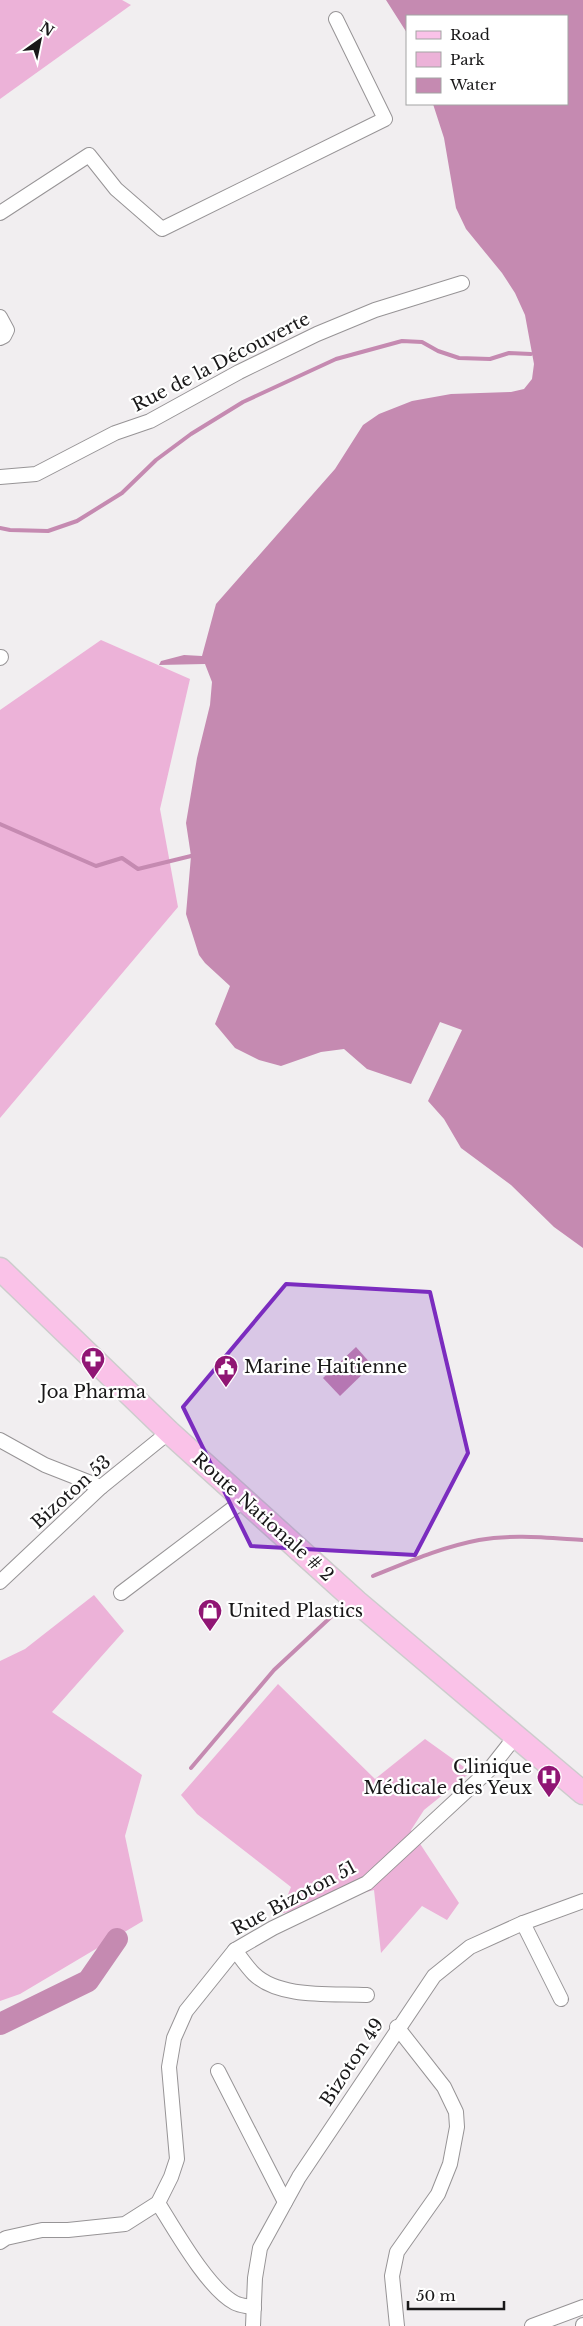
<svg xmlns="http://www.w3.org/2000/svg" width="583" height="2326" font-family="'Libre Baskerville',serif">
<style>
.green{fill:#ecb2d8}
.water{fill:#c58ab1}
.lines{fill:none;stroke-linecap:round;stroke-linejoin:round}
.stream{stroke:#c58ab1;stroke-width:4}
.river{stroke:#c58ab1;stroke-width:22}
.street-casing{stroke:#979496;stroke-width:16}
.primary-casing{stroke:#ccc;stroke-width:25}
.street{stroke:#fff;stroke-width:14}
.primary{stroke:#fac2e8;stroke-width:22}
.marked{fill:#7b2cbf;fill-opacity:0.2;stroke:#7b2cbf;stroke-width:4;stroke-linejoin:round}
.labels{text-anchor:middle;stroke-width:4.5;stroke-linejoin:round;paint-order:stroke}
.street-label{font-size:18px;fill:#191819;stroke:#fff}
.poi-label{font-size:18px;fill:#191819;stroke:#fff;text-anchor:start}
</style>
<rect width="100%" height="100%" fill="#f1eef0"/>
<g class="green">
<polygon points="0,0 122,0 131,5 0,99"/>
<polygon points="101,640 190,679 160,809 178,907 0,1118 0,710"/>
<polygon points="94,1595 124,1631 52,1712 142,1775 125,1836 143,1921 20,1994 0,2001 0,1661 25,1649"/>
<polygon points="278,1684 375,1779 425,1739 471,1772 424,1810 411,1830 459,1903 447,1920 422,1906 381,1953 374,1890 280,1914 291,1887 197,1814 181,1795"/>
</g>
<g class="water">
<polygon points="386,0 583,0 583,1248 554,1227 511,1185 461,1148 444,1119 428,1101 462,1030 440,1022 411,1084 367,1069 344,1049 321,1052 281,1066 259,1060 235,1048 215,1024 230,986 205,963 199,955 186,914 191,856 186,823 197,758 210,705 212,682 205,664 159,665 161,661 184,655 202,656 216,604 335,469 363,425 379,414 412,401 451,394 511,392 524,389 532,379 534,364 525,315 515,293 502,273 466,229 456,208 444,138 433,104 567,104 567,16 407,16 407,33"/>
<polygon points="356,1347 372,1365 340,1396 323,1378"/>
</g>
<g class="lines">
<g class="stream">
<polyline points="0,528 10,530 48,531 77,521 122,493 156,460 191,434 243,402 336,359 402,341 422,342 438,351 459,358 490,359 509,353 531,354"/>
<polyline points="0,824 96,866 122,858 138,869 191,856"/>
<path d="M373,1576C408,1562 442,1547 479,1540C512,1534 549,1538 583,1540"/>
<polyline points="191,1768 274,1670 333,1615"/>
</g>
<polyline class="river" points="0,2024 88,1981 117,1939"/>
<defs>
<g id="street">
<polyline points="0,213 89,155 116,189 162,229 385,119 336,19"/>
<polyline points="0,317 7,330 4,336 0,338"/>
<polyline points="0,477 36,474 115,433 150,421 239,372 317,334 375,310 462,283"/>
<polyline points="0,658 1,657"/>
<polyline points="0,1440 45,1465 101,1487"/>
<polyline points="0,1582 101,1487 169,1432"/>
<polyline points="121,1593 244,1500"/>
<polyline points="523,1923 561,1999"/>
<path d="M235,1950C241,1958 247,1967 254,1974C280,1999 333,1993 367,1995"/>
<polyline points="218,2071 285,2202"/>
<path d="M158,2203C175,2230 208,2289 235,2303C241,2306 248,2306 254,2308"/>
<polyline points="0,2242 6,2238 42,2230 68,2230 125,2224 158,2203 171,2177 177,2159 169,2067 174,2038 186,2011 235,1950 273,1928 367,1883 489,1770 515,1737"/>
<polyline points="253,2326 255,2278 260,2248 299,2177 434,1976 470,1947 523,1923 583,1901"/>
<polyline points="397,2326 392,2276 397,2252 438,2194 450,2164 457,2127 456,2112 444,2087 397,2027"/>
<polyline points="532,2326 583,2307"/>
<polyline points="583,2326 583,2325"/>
</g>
<polyline id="primary" points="0,1269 169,1432 357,1602 583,1793"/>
</defs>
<use href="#street" class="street-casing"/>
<use href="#primary" class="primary-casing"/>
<use href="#street" class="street"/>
<use href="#primary" class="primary"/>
</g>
<path class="marked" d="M286,1284L430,1292L468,1453L415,1555L251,1546L183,1407Z"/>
<defs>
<symbol id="pharmacy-pin" viewBox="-11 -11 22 30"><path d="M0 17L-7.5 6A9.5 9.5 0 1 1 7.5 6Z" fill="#901674" stroke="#fff"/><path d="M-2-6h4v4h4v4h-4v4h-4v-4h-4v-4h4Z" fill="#fff"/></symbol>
<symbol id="civic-pin" viewBox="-11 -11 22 30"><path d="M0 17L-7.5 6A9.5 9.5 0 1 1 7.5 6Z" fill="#901674" stroke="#fff"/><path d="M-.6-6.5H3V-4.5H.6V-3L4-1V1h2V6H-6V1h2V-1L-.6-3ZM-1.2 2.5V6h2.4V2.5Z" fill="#fff"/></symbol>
<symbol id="shop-pin" viewBox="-11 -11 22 30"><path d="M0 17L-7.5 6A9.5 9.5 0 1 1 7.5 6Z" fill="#901674" stroke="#fff"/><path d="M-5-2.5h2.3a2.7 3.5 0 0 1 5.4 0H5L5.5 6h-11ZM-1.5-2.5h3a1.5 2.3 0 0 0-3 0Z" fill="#fff"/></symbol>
<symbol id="hospital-pin" viewBox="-11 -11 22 30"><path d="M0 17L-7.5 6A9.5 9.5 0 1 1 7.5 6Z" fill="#901674" stroke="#fff"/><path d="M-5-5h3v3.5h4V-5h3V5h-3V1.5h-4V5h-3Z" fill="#fff"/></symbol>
</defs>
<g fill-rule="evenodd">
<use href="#pharmacy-pin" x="79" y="1345" width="28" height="38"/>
<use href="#civic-pin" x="212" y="1353" width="28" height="38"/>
<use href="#shop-pin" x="196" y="1597" width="28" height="38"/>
<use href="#hospital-pin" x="535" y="1763" width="28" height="38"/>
</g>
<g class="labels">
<g class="street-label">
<text transform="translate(221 362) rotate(-27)" y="6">Rue de la Découverte</text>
<text transform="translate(71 1492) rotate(-42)" y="6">Bizoton 53</text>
<text transform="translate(263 1517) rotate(42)" y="6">Route Nationale # 2</text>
<text transform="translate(294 1898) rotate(-28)" y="6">Rue Bizoton 51</text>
<text transform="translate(352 2062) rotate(-57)" y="6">Bizoton 49</text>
</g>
<g class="poi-label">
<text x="244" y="1373">Marine Haitienne</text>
<text x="93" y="1398" text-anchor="middle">Joa Pharma</text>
<text x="228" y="1617">United Plastics</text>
<text x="532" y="1773" text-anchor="end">Clinique<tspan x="532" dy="21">Médicale des Yeux</tspan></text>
</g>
</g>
<rect x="406" y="15" width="162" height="90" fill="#ffffff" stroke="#a3a3a3"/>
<rect x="416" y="31" width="25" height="8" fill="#fac2e8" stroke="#a3a3a3"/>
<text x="450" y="40" font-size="15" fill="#191819">Road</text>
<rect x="416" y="52" width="25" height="15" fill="#ecb2d8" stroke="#a3a3a3"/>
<text x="450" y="65" font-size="15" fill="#191819">Park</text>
<rect x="416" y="78" width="25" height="15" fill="#c58ab1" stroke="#a3a3a3"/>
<text x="450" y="90" font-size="15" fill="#191819">Water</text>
<g transform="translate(40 40) rotate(33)" stroke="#ffffff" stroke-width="4" paint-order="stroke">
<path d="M0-4L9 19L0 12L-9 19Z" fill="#191819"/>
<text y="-8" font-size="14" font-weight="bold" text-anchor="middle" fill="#191819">N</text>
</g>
<path d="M408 2301v8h96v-8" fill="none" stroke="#191819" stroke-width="2.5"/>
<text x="416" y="2301" font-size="15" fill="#191819" stroke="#ffffff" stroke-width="4" paint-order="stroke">50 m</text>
</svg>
